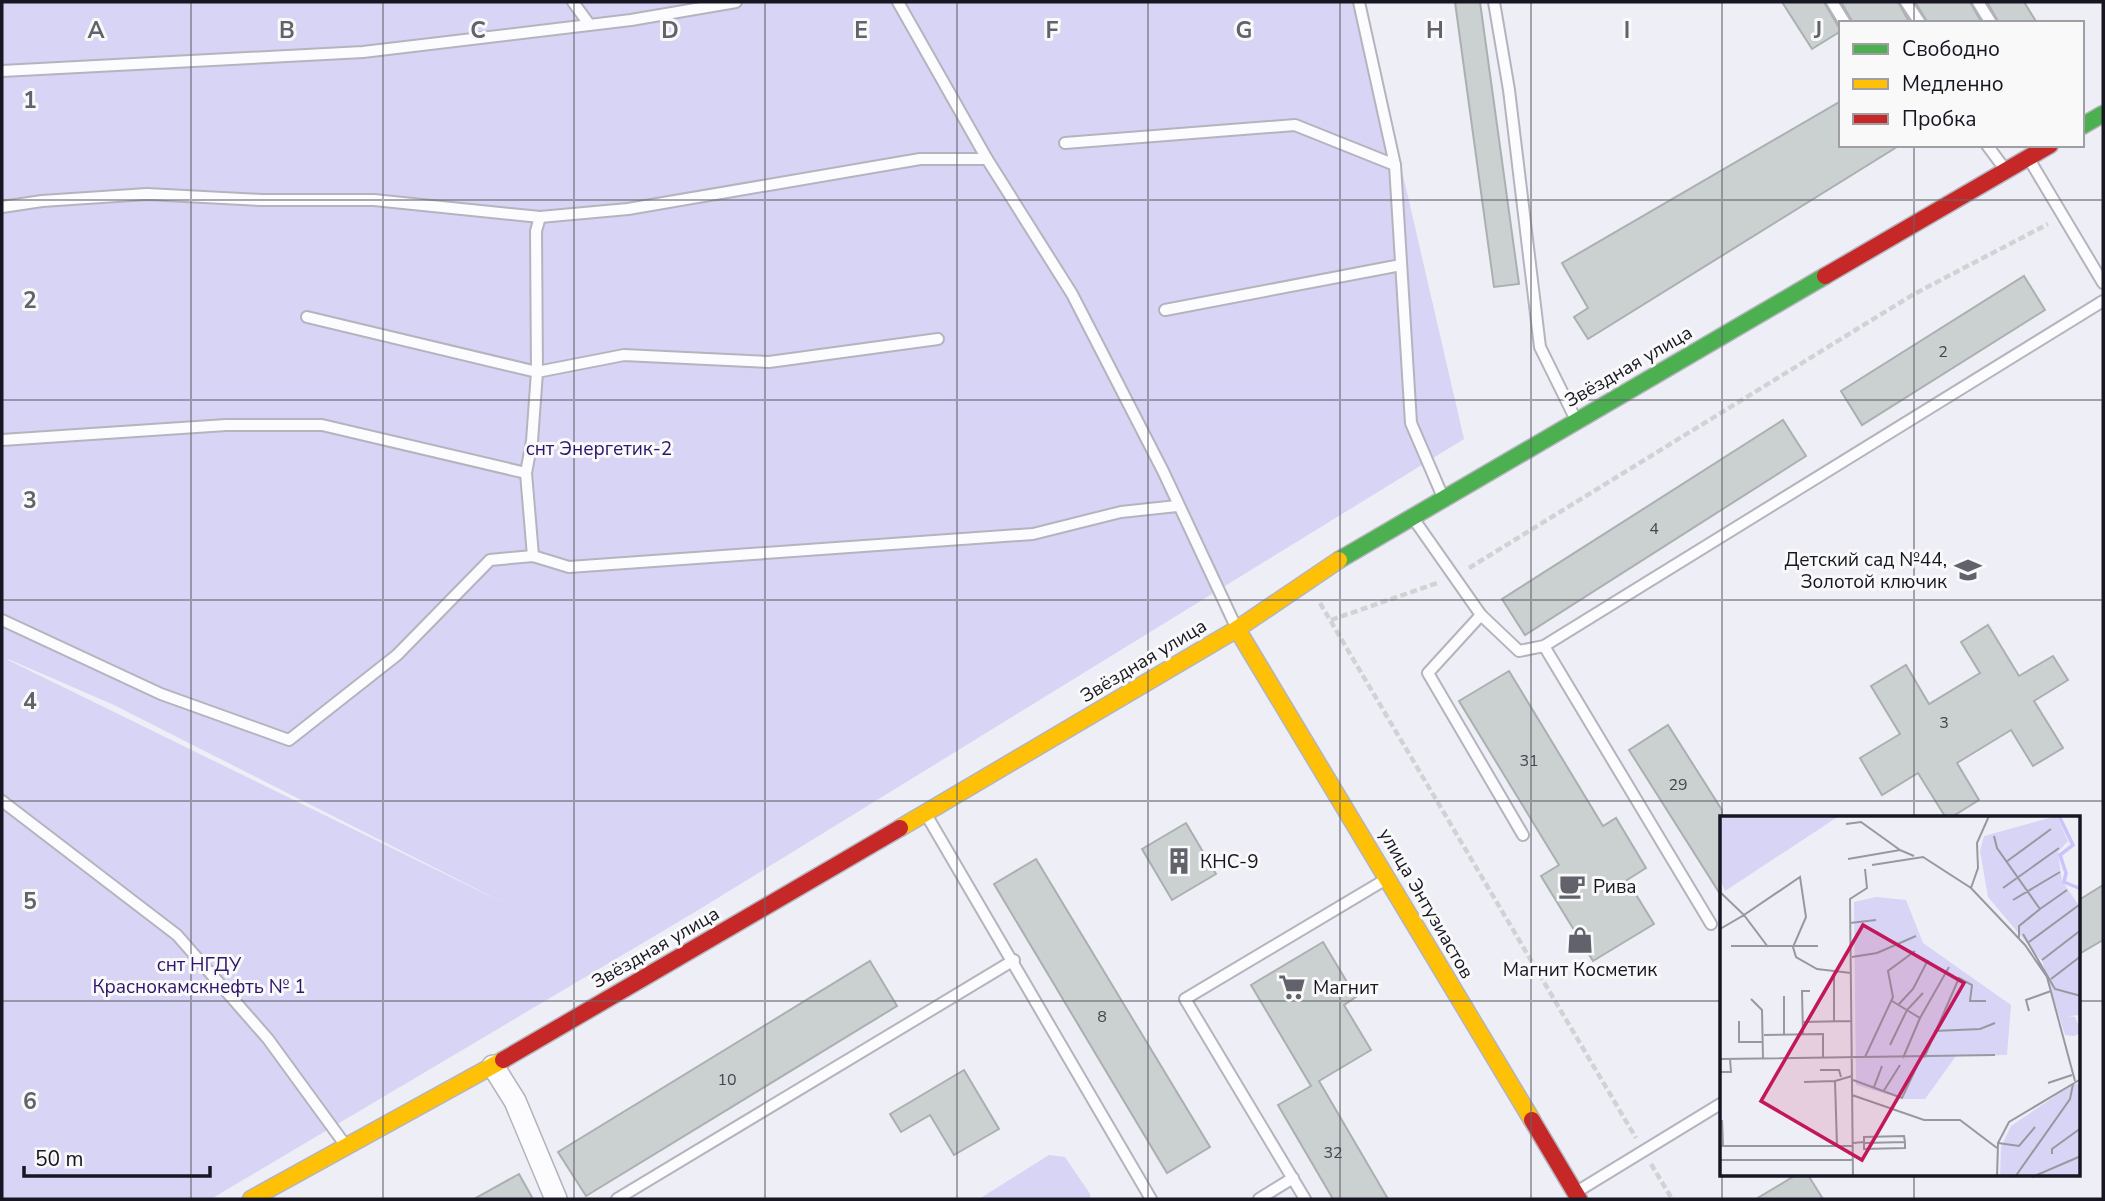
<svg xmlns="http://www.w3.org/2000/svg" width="2105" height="1201" font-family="'Nunito Sans',sans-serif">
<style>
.green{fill:#d7d4f5;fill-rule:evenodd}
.building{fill:#cbd1d1;stroke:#aab0b0;stroke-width:2}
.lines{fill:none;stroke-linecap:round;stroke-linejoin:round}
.lane-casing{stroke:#b4b4be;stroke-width:14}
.street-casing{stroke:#b4b4be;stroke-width:24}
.fast-casing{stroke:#b4b4be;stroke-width:19}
.slow-casing{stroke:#b4b4be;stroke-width:19}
.jam-casing{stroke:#b4b4be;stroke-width:19}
.path{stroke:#d2d2d4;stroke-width:4.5;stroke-dasharray:7 3.5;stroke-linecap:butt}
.lane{stroke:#fcfcfe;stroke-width:10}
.street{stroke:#fcfcfe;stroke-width:21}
.fast{stroke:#4caf50;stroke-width:16}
.slow{stroke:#ffc107;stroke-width:16}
.jam{stroke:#c62828;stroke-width:16}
.grid{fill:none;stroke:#62626c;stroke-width:2;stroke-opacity:0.55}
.labels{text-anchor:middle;stroke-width:6;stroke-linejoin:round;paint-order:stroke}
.number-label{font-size:16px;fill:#44454e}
.street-label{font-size:19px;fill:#171622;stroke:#f9f9f9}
.park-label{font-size:19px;fill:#2f146b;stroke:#f9f9f9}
.poi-label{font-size:19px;fill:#171622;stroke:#f9f9f9;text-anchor:start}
.inset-river{fill:none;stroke:#cac3fc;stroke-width:3.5}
.inset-road{fill:none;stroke:#9898a1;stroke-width:2}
.view{fill:#c2185b;fill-opacity:0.15;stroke:#c2185b;stroke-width:3.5}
.inset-edge{fill:none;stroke:#171622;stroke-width:3.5}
.grid-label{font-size:23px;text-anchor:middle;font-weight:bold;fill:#62626c;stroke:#f9f9f9;stroke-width:6;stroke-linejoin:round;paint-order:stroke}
</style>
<rect width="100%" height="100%" fill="#eeeef6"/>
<g class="green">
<path d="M2,2H1363L1464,439L695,912L211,1199H2ZM8,659L114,705L520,911L8,660Z"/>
<polygon points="1049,1155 1065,1157 1090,1194 1090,1199 979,1199"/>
</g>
<g class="building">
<polygon points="1455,2 1480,2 1519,284 1494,287"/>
<polygon points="1782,2 1824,2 1841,31 1812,49"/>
<polygon points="1841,2 1898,2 1910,23 1853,23"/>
<polygon points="1915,2 1970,2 1982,23 1928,23"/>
<polygon points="1987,2 2024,2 2037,23 1999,23"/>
<polygon points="1841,101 1841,145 1900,145 1588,339 1574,317 1588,308 1562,263"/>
<polygon points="2024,276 2045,310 1862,425 1841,391"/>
<polygon points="1783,420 1806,456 1525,635 1502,599"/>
<polygon points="1988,625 2019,676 2053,656 2068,680 2034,701 2063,748 2033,766 2011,730 1957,763 1979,800 1950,818 1946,818 1918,773 1882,795 1860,758 1900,734 1871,686 1906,665 1929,704 1980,673 1961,642"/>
<polygon points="1509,671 1603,826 1616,818 1646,868 1627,880 1654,924 1593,961 1541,876 1559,865 1459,701"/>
<polygon points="1668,725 1722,810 1722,897 1629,750"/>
<polygon points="1186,823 1216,874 1172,900 1142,849"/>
<polygon points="1036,859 1210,1147 1167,1173 994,884"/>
<polygon points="2103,885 2103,940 2079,954 2079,900"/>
<polygon points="1323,942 1356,997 1344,1005 1371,1050 1319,1081 1388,1199 1333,1199 1278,1105 1311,1086 1251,985"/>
<polygon points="870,961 897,1006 586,1196 558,1152"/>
<polygon points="964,1070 999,1129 954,1155 930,1115 901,1132 890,1114"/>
<polygon points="519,1174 533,1199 474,1199"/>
<polygon points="1796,1175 1808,1175 1823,1199 1756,1199"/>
</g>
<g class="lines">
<defs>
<g id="lane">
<polyline points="573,2 589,24"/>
<polyline points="898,2 987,159 1072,294 1163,471 1236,627"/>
<polyline points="1359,2 1395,165 1411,423 1442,495"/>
<polyline points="1494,2 1509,90 1540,347 1575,418"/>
<polyline points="1832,2 1845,23"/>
<polyline points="1906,2 1920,23"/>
<polyline points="1978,2 1991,23"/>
<polyline points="2,71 363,52 631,20 736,2"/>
<polyline points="1065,143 1295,125 1395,165"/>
<polyline points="1987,145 2004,168"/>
<polyline points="2029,159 2103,283"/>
<polyline points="2,207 42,201 147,194 261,200 374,200 540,217 536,231 537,372 532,441 526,473 533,556"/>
<polyline points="540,217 628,209 920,159 987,159"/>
<polyline points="1165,310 1401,265"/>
<polyline points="307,317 537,372 624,355 769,362 938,339"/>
<polyline points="2,440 226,425 322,425 526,473"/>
<polyline points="1413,518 1481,615 1519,651 1544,646 2103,301"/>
<polyline points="1481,615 1428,673 1523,835"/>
<polyline points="2,620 161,694 289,740 397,655 490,560 533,556 569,567 1033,534 1121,512 1177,506"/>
<polyline points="1544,646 1711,924"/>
<polyline points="2,801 177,935 268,1039 346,1146"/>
<polyline points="927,816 1151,1199"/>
<polyline points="1578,1191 1722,1103"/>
<polyline points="617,1199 1014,960"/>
<polyline points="1259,1199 1293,1178"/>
<polyline points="1305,1199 1185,999 1388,878"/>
</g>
<polyline id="street" points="493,1066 515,1101 556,1199"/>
<g id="fast">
<polyline points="2082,126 2103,114"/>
<polyline points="1339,560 1825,276"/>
</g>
<g id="slow">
<polyline points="1237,629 1532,1120"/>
<polyline points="900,828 1237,629 1339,560"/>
<polyline points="251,1199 503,1060"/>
</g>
<g id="jam">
<polyline points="1825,276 2050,145"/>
<polyline points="503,1060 900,828"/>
<polyline points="1532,1120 1579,1199"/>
</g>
</defs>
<use href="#lane" class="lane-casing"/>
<use href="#street" class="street-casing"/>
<use href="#fast" class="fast-casing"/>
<use href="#slow" class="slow-casing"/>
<use href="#jam" class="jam-casing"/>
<g class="path">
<polyline points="1469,568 1914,294 2048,224"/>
<polyline points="1320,603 1636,1138"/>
<polyline points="1331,620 1440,582"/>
<polyline points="1651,1164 1672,1199"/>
</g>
<use href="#lane" class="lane"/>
<use href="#street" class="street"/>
<use href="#fast" class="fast"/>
<use href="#slow" class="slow"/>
<use href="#jam" class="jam"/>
</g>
<path class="grid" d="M191,2V1199M383,2V1199M574,2V1199M765,2V1199M957,2V1199M1148,2V1199M1340,2V1199M1531,2V1199M1722,2V818M1914,2V23M1914,145V818M2,200H2103M2,400H2103M2,600H2103M2,801H2103M2,1001H1722M2079,1001H2103M1722,1175V1199M1914,1175V1199"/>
<defs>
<symbol id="school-bare" viewBox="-9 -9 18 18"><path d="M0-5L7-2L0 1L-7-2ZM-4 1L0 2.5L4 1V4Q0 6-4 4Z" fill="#62626c" stroke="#f9f9f9" stroke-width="2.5" paint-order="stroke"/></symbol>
<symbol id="building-bare" viewBox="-9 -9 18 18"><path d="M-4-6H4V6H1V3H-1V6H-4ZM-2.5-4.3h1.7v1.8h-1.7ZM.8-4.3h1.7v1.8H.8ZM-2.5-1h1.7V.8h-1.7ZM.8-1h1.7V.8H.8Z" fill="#62626c" stroke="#f9f9f9" stroke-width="2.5" paint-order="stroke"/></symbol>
<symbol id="cafe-bare" viewBox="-9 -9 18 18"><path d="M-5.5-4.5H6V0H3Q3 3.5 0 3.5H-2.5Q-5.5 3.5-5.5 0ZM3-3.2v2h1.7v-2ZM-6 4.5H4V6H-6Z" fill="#62626c" stroke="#f9f9f9" stroke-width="2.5" paint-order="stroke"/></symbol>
<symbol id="shop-bare" viewBox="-9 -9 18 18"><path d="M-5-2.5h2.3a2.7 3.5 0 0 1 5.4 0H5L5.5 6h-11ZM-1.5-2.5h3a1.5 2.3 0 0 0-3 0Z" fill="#62626c" stroke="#f9f9f9" stroke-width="2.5" paint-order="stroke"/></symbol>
<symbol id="supermarket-bare" viewBox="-9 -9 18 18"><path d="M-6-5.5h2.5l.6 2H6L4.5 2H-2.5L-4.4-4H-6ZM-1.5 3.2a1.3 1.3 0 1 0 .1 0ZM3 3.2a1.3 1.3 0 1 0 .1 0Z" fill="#62626c" stroke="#f9f9f9" stroke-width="2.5" paint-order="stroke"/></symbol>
</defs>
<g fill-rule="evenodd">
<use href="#school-bare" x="1949" y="551" width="38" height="38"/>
<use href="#building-bare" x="1160" y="842" width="38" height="38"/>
<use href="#cafe-bare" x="1553" y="867" width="38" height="38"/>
<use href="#shop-bare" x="1561" y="921" width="38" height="38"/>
<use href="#supermarket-bare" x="1273" y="968" width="38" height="38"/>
</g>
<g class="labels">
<g class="number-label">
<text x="1943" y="357">2</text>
<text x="1654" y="534">4</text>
<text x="1944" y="728">3</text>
<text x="1529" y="766">31</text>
<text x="1678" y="790">29</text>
<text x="1102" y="1022">8</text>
<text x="727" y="1085">10</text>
<text x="1333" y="1158">32</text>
</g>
<g class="street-label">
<text transform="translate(1628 366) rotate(-30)" y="7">Звёздная улица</text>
<text transform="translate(1143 660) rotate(-31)" y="7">Звёздная улица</text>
<text transform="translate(1427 903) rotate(60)" y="7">улица Энтузиастов</text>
<text transform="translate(655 947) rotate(-30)" y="7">Звёздная улица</text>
</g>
<g class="park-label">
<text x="599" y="455">снт Энергетик-2</text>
<text x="199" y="971">снт НГДУ<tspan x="199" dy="22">Краснокамскнефть № 1</tspan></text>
</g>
<g class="poi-label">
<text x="1947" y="566" text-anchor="end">Детский сад №44,<tspan x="1947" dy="22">Золотой ключик</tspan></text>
<text x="1200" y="868">КНС-9</text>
<text x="1593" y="893">Рива</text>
<text x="1580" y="976" text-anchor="middle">Магнит Косметик</text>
<text x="1313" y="994">Магнит</text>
</g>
</g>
<g transform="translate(1720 816)">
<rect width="360" height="360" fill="#eeeef6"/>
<path d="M0,0H119L5,75L0,63ZM337,0L348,25L338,36L342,65L360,91V199L348,200L355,201L359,210L360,217L354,220L345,219L322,145L268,81L260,35L264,20ZM156,81L186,84L203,127L291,189L287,239L236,240L205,283H183L136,269L134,86ZM353,268H360V360L280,361L281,331L291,310Z" fill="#d7d4f5"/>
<path class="inset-river" d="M339,0L353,29L340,39L346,57L344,66L361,73"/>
<path class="inset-road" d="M126,8L141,6L180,34M274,20L277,32L320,93L299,110V123M128,43L180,34L194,40M286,46L331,13M152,49L203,41L251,72L305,129L327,161L355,265M251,72L258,52L257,27L269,0M283,72L339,32M0,76L24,99L0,113M293,84L340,56M320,93L347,74M130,107L156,104M303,118L335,173L361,180M309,126L359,89M11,130H98M48,131L24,99L80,61L86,101L73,131L76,141L97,153L131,157M132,141L157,137L196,120M322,144L361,114M114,159V206M331,163L361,140M64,180V219M31,183L42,194L43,242M172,185L200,202L229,151M179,188L193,173L208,144M309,195L306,184L331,175M19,205V226H42M82,206L131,205M214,215L260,213L275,207M83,218L82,175H90M44,219L103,218V241M170,229L187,194L203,177M145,241L173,181L168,155L195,135M183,242L200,202M204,242L239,162L252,169L250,185H266M0,243L275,239M100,254H119L121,261M0,256H11L10,243M133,264L182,282L197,250M84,266L115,265M328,267L352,259M154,271L162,250M163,276L180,249M132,279L204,304H240L277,332M2,304L3,330M144,326V321L184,320L185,326M133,327L144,326V333L185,332V326M144,327L185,326M278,327L299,330L315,311M0,330H133M117,330L115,265L132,260M332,338V333L361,312M0,344H133M133,361L130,83L147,72L145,53M277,361L278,327L289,306L361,263M295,361L350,283L353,268M312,361L361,340"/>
<path class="view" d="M143,109L244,167L142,344L41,285Z"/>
<rect width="360" height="360" class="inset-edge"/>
</g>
<g class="grid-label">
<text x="96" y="38">A</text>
<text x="287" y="38">B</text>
<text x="478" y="38">C</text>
<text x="670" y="38">D</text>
<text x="861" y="38">E</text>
<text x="1052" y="38">F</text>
<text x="1244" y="38">G</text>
<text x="1435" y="38">H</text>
<text x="1627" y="38">I</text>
<text x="1818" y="38">J</text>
<text x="30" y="108">1</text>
<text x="30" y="308">2</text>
<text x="30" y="508">3</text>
<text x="30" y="709">4</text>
<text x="30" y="909">5</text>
<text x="30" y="1109">6</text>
</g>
<rect width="2105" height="1201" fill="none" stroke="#171622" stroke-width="7"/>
<rect x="1839" y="21" width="245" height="126" fill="#f9f9f9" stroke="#9f9ea3" stroke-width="2"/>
<rect x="1853" y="44" width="35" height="10" fill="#4caf50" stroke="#9f9ea3" stroke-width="2"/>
<text x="1902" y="56" font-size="21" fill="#171622">Свободно</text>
<rect x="1853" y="79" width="35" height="10" fill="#ffc107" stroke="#9f9ea3" stroke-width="2"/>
<text x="1902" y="91" font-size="21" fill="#171622">Медленно</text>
<rect x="1853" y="114" width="35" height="10" fill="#c62828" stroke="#9f9ea3" stroke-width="2"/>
<text x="1902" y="126" font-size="21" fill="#171622">Пробка</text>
<path d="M24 1166v10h186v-10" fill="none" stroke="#171622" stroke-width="3.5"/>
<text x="35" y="1166" font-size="21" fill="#171622" stroke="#f9f9f9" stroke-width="5" paint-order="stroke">50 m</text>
</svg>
